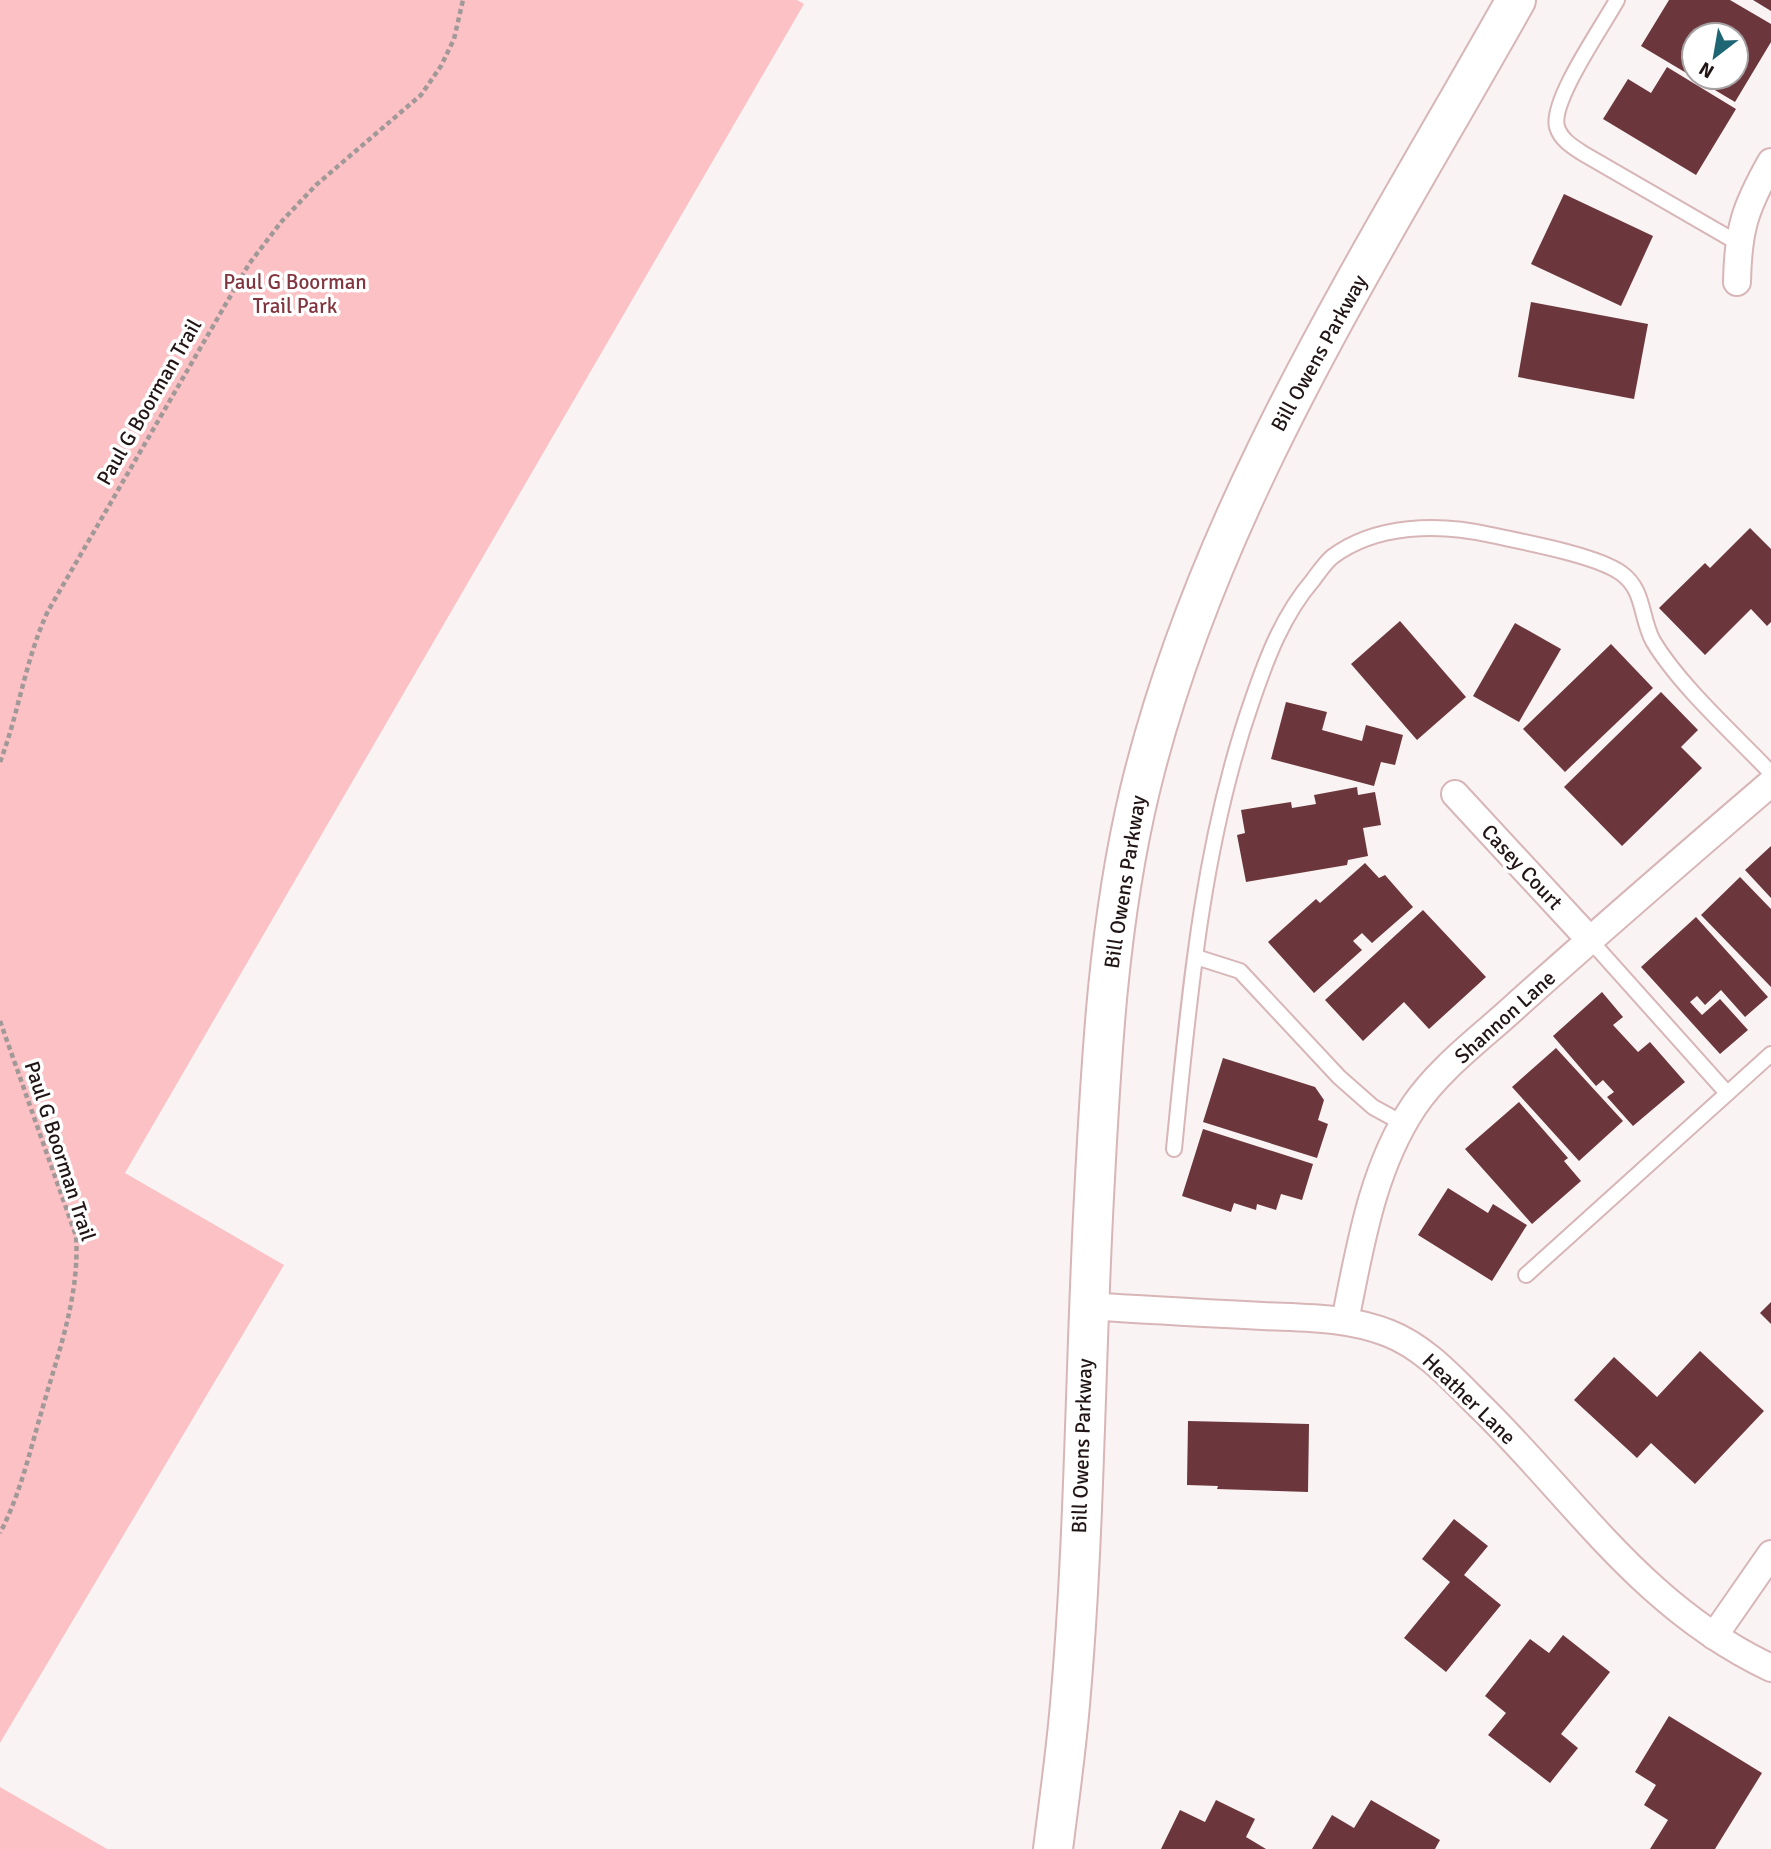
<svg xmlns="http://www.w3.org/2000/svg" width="1771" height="1849" font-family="Signika,sans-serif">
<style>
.green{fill:#fcc1c4}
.building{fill:#6c373c;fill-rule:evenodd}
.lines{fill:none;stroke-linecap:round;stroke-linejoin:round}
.service-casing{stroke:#d8b5b7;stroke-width:18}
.minor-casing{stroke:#d8b5b7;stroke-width:30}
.secondary-casing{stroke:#d8b5b7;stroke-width:42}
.path{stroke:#a19898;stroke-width:4.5;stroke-dasharray:5 3.5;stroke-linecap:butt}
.service{stroke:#fff;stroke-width:14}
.minor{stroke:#fff;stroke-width:26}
.secondary{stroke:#fff;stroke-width:38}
.labels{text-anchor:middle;stroke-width:7;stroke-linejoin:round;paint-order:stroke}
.park-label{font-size:21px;fill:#81353e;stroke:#fff}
.street-label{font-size:21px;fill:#211516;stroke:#fff}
</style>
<rect width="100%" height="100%" fill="#faf3f3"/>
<g class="green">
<polygon points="0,0 797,0 804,4 125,1173 284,1265 0,1743"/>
<polygon points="0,1787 107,1849 0,1849"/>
</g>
<g class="building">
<path d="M1669,0H1730L1771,24V42L1735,102L1641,46ZM1694,35H1736V77H1694Z"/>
<polygon points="1753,0 1771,0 1771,11"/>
<polygon points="1667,67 1736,109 1696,175 1603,119 1628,79 1651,93"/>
<polygon points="1564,194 1653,236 1621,306 1531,264"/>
<polygon points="1531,302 1648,324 1634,399 1518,377"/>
<polygon points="1750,528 1771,549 1771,622 1767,626 1751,609 1705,655 1659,608 1705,563 1710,568"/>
<polygon points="1400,621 1466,697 1417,740 1351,664"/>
<polygon points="1515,623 1561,649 1519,722 1473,696"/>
<polygon points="1611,644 1653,688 1565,772 1523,729"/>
<polygon points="1661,692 1698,730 1681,747 1702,768 1622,846 1564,787"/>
<polygon points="1286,702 1327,712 1322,730 1362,741 1366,725 1403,735 1395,765 1381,762 1374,786 1271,759"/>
<polygon points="1357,787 1358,795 1375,792 1381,825 1363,828 1368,856 1348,860 1347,865 1246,882 1237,835 1245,833 1241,810 1291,802 1292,808 1316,804 1314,795"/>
<polygon points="1771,846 1771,898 1745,870"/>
<polygon points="1365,863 1379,878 1385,875 1413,907 1372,943 1362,933 1353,941 1362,950 1314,993 1268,942 1316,899 1320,903"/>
<polygon points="1740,877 1771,909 1771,987 1701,915"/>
<polygon points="1423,910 1486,977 1429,1029 1404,1002 1363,1041 1325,1000"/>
<polygon points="1696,917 1768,997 1745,1017 1721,990 1705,1005 1697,996 1690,1002 1702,1015 1720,999 1748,1030 1720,1054 1641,967"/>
<polygon points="1602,992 1623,1017 1613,1025 1638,1052 1650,1042 1685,1082 1633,1126 1607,1097 1614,1092 1603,1080 1596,1086 1553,1036"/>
<polygon points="1556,1048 1623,1121 1579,1161 1512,1087"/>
<polygon points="1223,1058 1315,1087 1324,1100 1318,1120 1328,1124 1317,1158 1203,1122"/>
<polygon points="1519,1102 1568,1158 1564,1161 1581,1181 1532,1224 1465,1149"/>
<polygon points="1203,1129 1313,1164 1302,1200 1281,1194 1276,1210 1257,1204 1256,1210 1234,1203 1231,1212 1182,1196"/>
<polygon points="1448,1188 1488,1213 1493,1204 1527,1225 1492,1281 1418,1235"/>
<polygon points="1771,1302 1771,1324 1760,1313"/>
<polygon points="1700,1351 1764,1411 1695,1484 1651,1443 1637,1458 1574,1400 1614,1357 1657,1397"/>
<polygon points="1188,1421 1309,1424 1308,1492 1217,1489 1218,1486 1187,1485"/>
<polygon points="1454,1519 1488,1546 1464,1575 1501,1605 1446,1672 1404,1638 1450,1582 1422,1559"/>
<polygon points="1563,1635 1610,1672 1561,1734 1578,1748 1550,1783 1488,1735 1506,1713 1485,1696 1530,1639 1549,1653"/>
<polygon points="1669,1716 1762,1773 1715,1849 1650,1849 1668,1820 1644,1805 1656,1785 1635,1772"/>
<polygon points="1216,1800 1255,1819 1246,1837 1266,1849 1161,1849 1180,1810 1205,1822"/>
<polygon points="1371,1800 1440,1840 1435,1849 1312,1849 1332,1815 1354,1828"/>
</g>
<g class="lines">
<defs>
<g id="service">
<path d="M1617,0C1603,26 1550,101 1557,127C1561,140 1573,147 1584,154L1738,243"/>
<polyline points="1590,940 1727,1093"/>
<polyline points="1196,957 1240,971 1339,1077 1373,1107 1404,1124"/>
<path d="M1174,1149C1189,999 1202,844 1252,701C1267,657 1283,615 1313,580C1319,572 1325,563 1332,557C1376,524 1439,523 1491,535C1523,542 1596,555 1621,573C1645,590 1640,617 1653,641C1680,686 1734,734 1771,773"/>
<polyline points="1526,1275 1771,1054"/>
</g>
<g id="minor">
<path d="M1737,282C1738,229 1745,208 1771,162"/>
<polyline points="1455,794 1590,940"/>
<path d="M1088,1306C1146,1310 1204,1313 1263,1316C1305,1318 1348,1317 1388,1333C1427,1348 1456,1383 1486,1412C1580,1506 1646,1609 1771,1668"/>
<path d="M1345,1321C1360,1247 1372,1169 1414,1106C1441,1066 1485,1035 1520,1002C1603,928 1687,855 1771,783"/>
<polyline points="1714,1636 1771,1554"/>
</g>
<path id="secondary" d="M1053,1849C1059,1801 1066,1752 1070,1704C1085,1535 1085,1365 1094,1197C1101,1061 1108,923 1140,790C1209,504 1374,253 1516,0"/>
</defs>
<use href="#service" class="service-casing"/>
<use href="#minor" class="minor-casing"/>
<use href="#secondary" class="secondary-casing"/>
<g class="path">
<path d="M0,762C19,713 25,660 48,611L249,264L282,221L316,185L421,95L441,66L454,39L463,0"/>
<path d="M0,1021L76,1236C80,1296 58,1353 42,1410C30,1451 20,1495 0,1533"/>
</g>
<use href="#service" class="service"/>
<use href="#minor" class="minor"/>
<use href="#secondary" class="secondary"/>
</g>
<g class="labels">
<g class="park-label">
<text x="295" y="289">Paul G Boorman<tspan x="295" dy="24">Trail Park</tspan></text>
</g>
<g class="street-label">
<text transform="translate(1319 353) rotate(-61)" y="7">Bill Owens Parkway</text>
<text transform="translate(149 402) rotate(-60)" y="7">Paul G Boorman Trail</text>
<text transform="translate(1522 867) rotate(47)" y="7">Casey Court</text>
<text transform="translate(1125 882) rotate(-81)" y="7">Bill Owens Parkway</text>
<text transform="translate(1505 1017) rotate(-42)" y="7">Shannon Lane</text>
<text transform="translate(60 1151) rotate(72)" y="7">Paul G Boorman Trail</text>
<text transform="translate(1469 1399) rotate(44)" y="7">Heather Lane</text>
<text transform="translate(1082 1446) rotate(-88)" y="7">Bill Owens Parkway</text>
</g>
</g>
<g transform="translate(1715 56) rotate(211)"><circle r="33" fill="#ffffff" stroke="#a6a1a2" stroke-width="2"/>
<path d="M0-5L12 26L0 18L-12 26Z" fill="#1f6675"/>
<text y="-10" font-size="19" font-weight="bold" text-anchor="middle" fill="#211516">N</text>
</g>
</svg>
